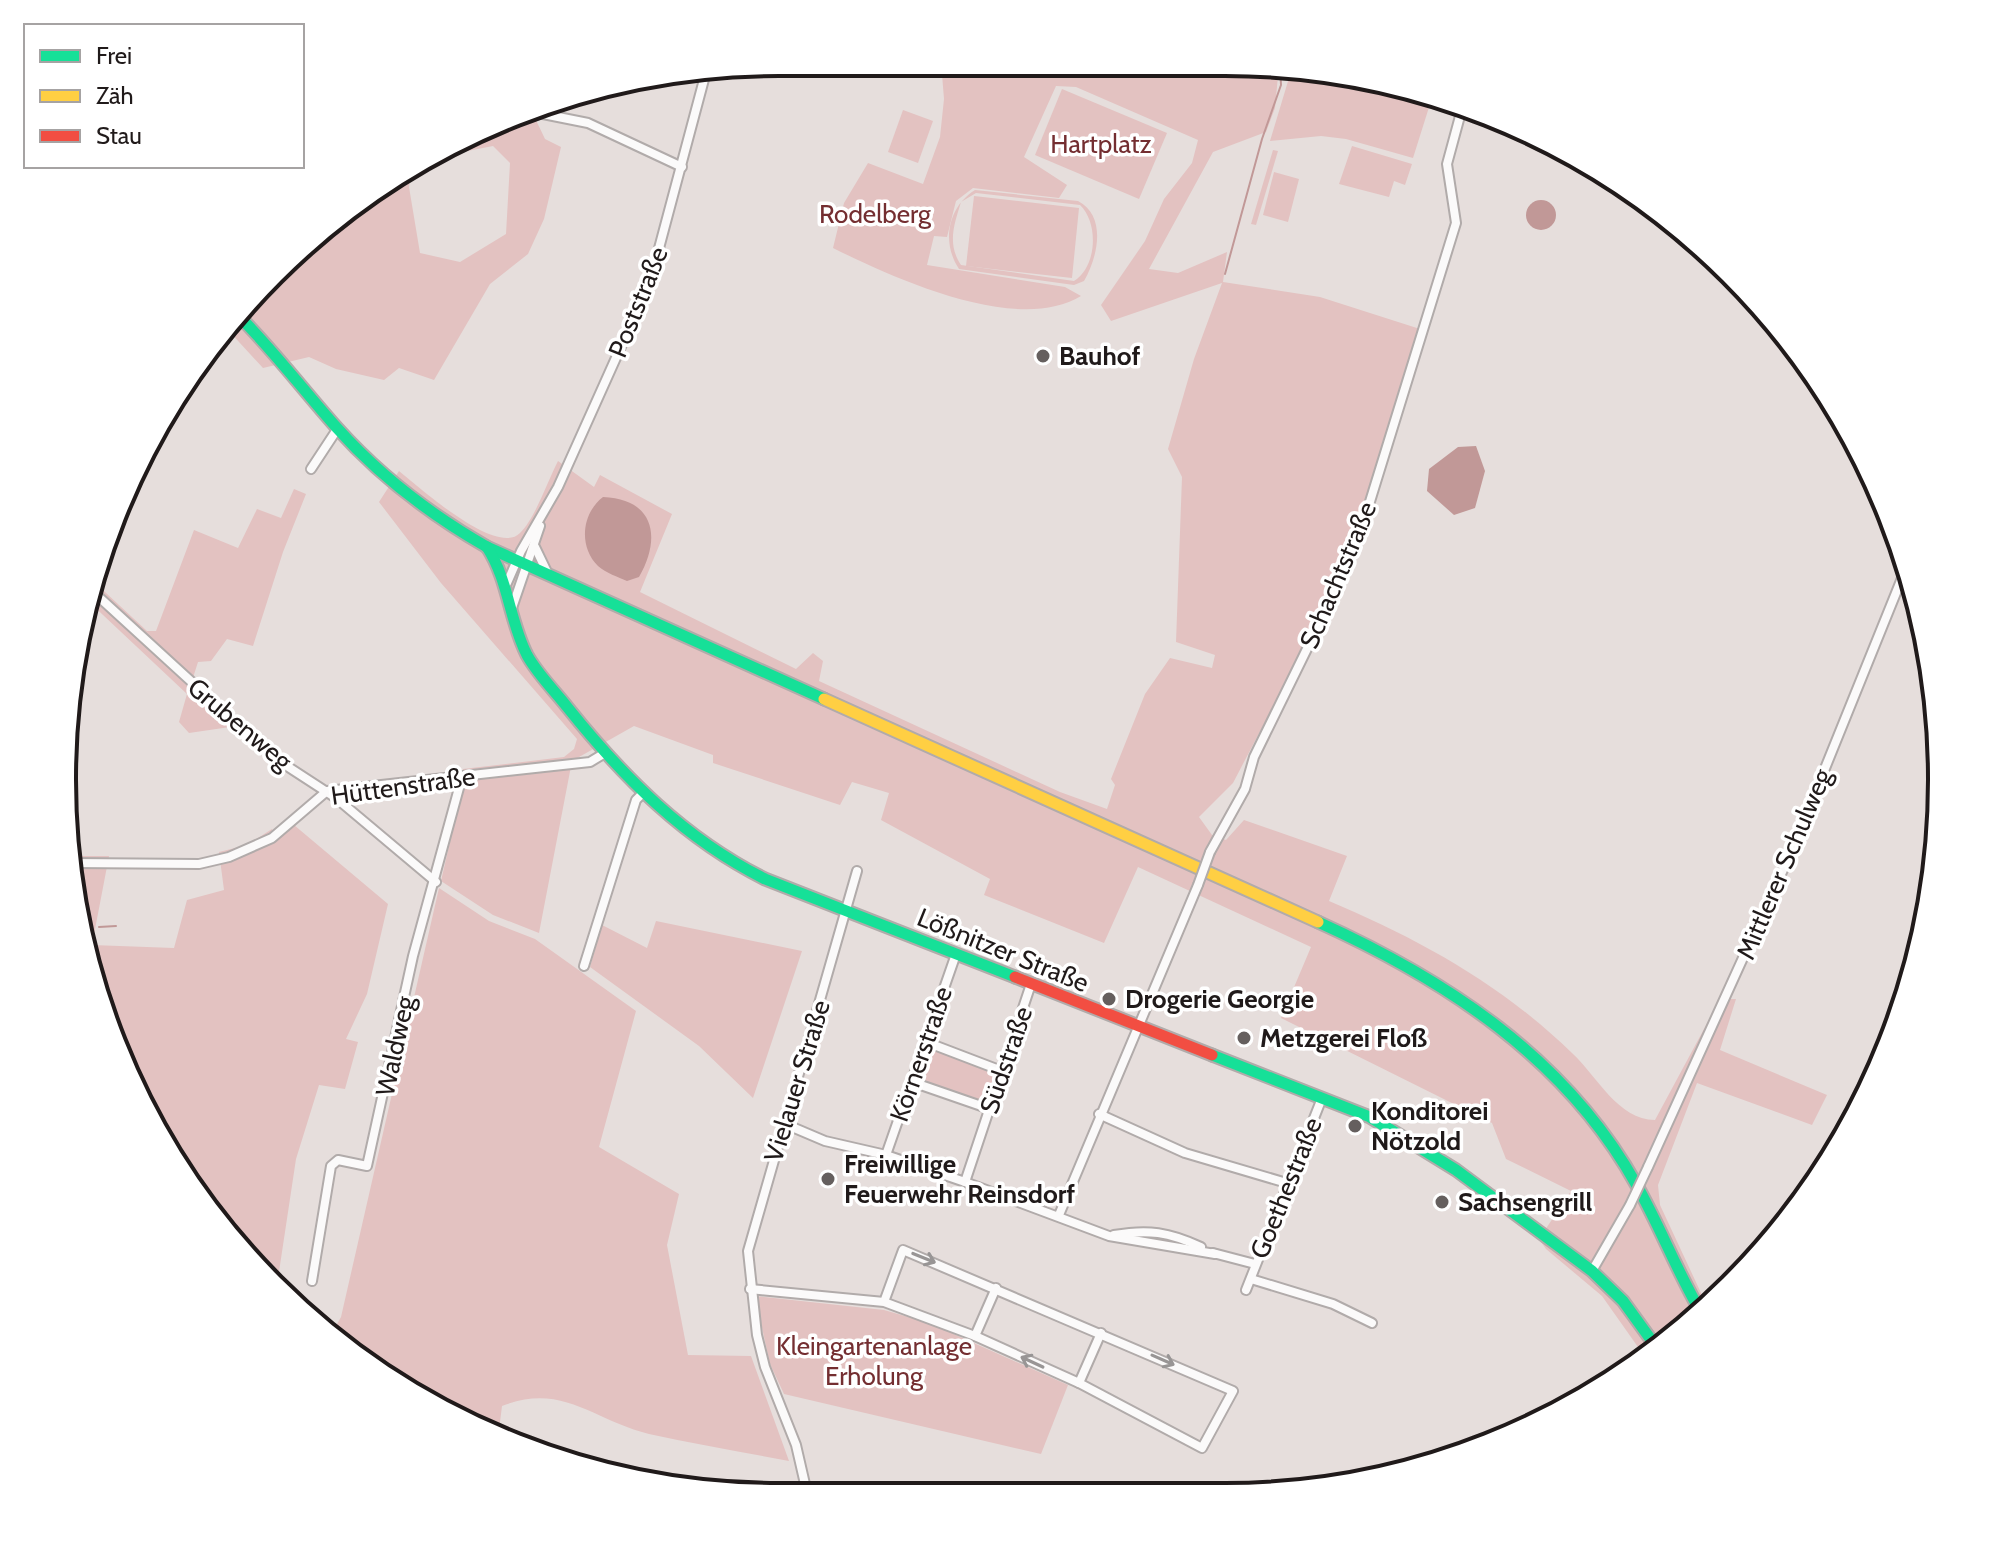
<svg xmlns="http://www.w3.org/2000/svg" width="2004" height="1559" font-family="Cabin,sans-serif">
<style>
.green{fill:#e3c2c1;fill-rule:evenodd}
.water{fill:#c19897}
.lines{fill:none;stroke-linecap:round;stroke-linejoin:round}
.stream{stroke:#c19897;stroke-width:2}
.street-casing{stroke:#b1abaa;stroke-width:12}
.fast-casing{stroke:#b1abaa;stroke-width:15}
.slow-casing{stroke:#b1abaa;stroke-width:15}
.jam-casing{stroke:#b1abaa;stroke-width:15}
.street{stroke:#fbfafa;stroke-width:8}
.fast{stroke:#16e098;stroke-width:11}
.slow{stroke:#ffcf43;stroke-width:11}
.jam{stroke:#f24e42;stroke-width:11}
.street-bridge-casing{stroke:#b1abaa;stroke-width:12;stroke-linecap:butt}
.street-bridge{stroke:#fbfafa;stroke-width:8}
.oneway{stroke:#989595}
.poi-dot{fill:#655f5e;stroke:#fff;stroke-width:3}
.labels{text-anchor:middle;stroke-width:7;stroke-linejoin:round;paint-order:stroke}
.park-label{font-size:26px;fill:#742e31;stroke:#fff}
.street-label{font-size:26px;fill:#201a1a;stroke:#fff}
.poi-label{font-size:26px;font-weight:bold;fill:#201a1a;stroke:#fff;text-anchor:start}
.rim{fill:none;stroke:#201a1a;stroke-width:4}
</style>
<rect width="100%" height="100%" fill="#e6dedc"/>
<g class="green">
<path d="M941,62L1279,65L1275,108L1266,132L1213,152L1149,269L1178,273L1227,252L1223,282L1320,297L1420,329L1412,362L1344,565L1324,609L1233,783L1199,817L1212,835L1226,840L1244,820L1347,856L1329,901C1419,939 1501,984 1572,1053C1597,1076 1618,1120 1655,1120L1711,1016L1718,1020L1727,999H1736L1720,1050L1827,1095L1812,1125L1697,1083L1658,1185L1660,1205L1708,1308L1645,1357L1602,1296L1546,1249L1539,1239L1571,1191L1506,1159L1492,1123L1281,1018L1311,947L1138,867L1104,943L984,895L990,879L881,820L889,793L852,782L840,805L713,763V755L634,726L572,761L539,933L493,915L441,881L463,785V769L564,757L574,749L577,739L441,583L379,502L399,471C420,488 497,557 520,533C535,519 548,480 558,461L594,487L600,475L672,514L640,592L796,669L813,653L823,661L819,681L1060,792L1107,809L1115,785L1111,779L1145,694L1170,658L1212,668L1215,655L1176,642L1182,477L1168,449L1194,359L1222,283L1111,321L1101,305L1145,241L1164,199L1192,163L1198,140L1076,87L1056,86L1024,157L1067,185L1059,198L973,188L956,201L947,237L934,236L927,265L1065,287L1081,296C1017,335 894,278 833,248L844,203L868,163L923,184L940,137L944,99Z"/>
<polygon points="1292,68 1452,99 1451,105 1444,108 1430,104 1413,158 1346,139 1321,136 1270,141"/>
<polygon points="1062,89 1167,133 1139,199 1035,155"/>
<polygon points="903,110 933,121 918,163 888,152"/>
<polygon points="527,114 534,116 545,139 561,147 544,219 528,254 490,284 434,380 399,368 384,380 336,369 309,357 263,368 228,330 272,272 412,165 409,187 420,253 460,262 506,234 510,163 493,146 447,155 438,151"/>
<polygon points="1352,146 1412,164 1405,185 1394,181 1389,197 1339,184"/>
<polygon points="1273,150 1278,151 1256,225 1251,224"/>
<polygon points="1274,172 1299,179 1288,222 1263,215"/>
<path d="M975,190L1078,201C1107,216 1098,257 1084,281L1074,285L959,269C941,242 948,207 975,190ZM976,193L1080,205C1099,223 1097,267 1074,281L961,265C947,244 954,225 961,202Z"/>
<polygon points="974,196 1079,208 1072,278 966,266"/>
<polygon points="294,489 306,494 283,552 253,646 227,639 211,661 198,662 190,687 230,727 189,733 179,722 187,694 86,599 92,580 147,631 156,631 194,530 238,548 257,509 281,518"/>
<polygon points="294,825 388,904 367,994 346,1039 358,1042 345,1089 319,1085 296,1159 277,1285 240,1253 158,1139 87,966 72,856 109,856 92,945 174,948 187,900 224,890 219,852 247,845 272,829 276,841"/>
<path d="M439,888L489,921L535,939L636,1011L599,1147L679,1194L667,1245L688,1355L751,1356L789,1461C742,1452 695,1444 649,1434C594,1421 563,1382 502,1406L498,1438L381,1376L332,1333L341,1317Z"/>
<polygon points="656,921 802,951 753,1098 699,1046 590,967 602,925 647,948"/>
<polygon points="929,1047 994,1071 996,1076 988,1101 983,1103 916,1080"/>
<polygon points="755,1296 884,1310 929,1323 1068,1385 1041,1454 784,1394 770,1364"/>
</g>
<g class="water">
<circle cx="1541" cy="215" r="15"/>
<polygon points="1476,446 1485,471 1475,508 1454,515 1427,491 1429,469 1458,447"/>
<path d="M603,497C654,499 662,537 639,577L627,581C618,577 606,573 598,566C578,546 582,513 603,497Z"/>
</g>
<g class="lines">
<g class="stream">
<polyline points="1225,274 1262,139 1281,85 1280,65"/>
<polyline points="99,927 116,926"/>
<polyline points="82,931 84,930"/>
</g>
<defs>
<g id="street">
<polyline points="533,112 588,123 682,167"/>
<polyline points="311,469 338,428"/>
<polyline points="1900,541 1899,546 1904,551"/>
<polyline points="535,547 548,574"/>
<polyline points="507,583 521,551 558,487 650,282 706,72"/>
<polyline points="89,588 276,759 336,798 436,882"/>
<polyline points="512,608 540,526"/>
<polyline points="1210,852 1245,789 1254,757 1327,608 1364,521 1456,223 1447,164 1463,105"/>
<polyline points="73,863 199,864 229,857 272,838 327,791 590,762 605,753"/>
<polyline points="584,966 636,800 641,795"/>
<polyline points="926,1042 1002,1071"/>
<polyline points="912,1082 990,1109"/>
<polyline points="1099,1114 1185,1153 1290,1184"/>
<polyline points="785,1124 825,1141 886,1155 965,1182 1109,1236 1215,1254"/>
<polyline points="886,1155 956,954"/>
<polyline points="1648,1167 1792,850 1902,578 1905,555"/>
<polyline points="965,1182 1031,984"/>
<polyline points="1059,1215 1198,885"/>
<path d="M1114,1235C1148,1229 1169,1232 1201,1247"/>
<polyline points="1213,1253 1255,1264"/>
<polyline points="1592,1271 1630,1205"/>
<polyline points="1251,1279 1333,1304 1372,1323"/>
<polyline points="312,1281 331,1166 338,1160 367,1166 413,956 462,777"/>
<polyline points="750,1289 884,1302 975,1336 1079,1383 1202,1448 1233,1391 903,1250 884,1302"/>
<polyline points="1246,1290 1322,1098"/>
<polyline points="975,1336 996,1288"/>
<polyline points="1079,1383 1101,1333"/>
<polyline points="808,1497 796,1445 765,1367 757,1335 748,1251 857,871"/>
</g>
<g id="fast">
<path d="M239,316C274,351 304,391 337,428C380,476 431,515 487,547L824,699"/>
<path d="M487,547C509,581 509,620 527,655C538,675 555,691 568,708C624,778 685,839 765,879L1015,977"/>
<path d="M1318,922C1446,980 1566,1058 1636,1184C1660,1226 1677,1272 1702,1314"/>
<polyline points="1212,1055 1370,1117 1456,1170 1592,1271 1623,1301 1657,1348"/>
</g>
<polyline id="slow" points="824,699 1318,922"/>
<polyline id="jam" points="1015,977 1212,1055"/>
</defs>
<use href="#street" class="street-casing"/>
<use href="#fast" class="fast-casing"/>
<use href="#slow" class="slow-casing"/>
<use href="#jam" class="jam-casing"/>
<use href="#street" class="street"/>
<use href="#fast" class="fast"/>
<use href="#slow" class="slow"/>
<use href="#jam" class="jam"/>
<defs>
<g id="street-bridge">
<polyline points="1198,885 1210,852"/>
<polyline points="1630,1205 1648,1167"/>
</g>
</defs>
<use href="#street-bridge" class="street-bridge-casing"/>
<use href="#street-bridge" class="street-bridge"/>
</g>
<defs><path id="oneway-shaft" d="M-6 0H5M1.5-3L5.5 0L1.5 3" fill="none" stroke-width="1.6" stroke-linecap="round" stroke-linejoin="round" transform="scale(2)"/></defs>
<g class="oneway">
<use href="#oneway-shaft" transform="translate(924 1258) rotate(22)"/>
<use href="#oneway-shaft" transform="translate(1163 1360) rotate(24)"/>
<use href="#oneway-shaft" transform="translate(1032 1362) rotate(-155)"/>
</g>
<g class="poi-dot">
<circle cx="1043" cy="356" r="8"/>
<circle cx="1109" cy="999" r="8"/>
<circle cx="1244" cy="1038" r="8"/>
<circle cx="1355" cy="1126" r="8"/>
<circle cx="828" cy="1179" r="8"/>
<circle cx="1442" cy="1202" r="8"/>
</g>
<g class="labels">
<g class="park-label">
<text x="1101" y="153">Hartplatz</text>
<text x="875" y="223">Rodelberg</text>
<text x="874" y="1355">Kleingartenanlage<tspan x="874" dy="30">Erholung</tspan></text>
</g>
<g class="street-label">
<text transform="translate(638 302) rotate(-68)" y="9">Poststraße</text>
<text transform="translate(1338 575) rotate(-67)" y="9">Schachtstraße</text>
<text transform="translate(240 724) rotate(40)" y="9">Grubenweg</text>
<text transform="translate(403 786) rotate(-8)" y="9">Hüttenstraße</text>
<text transform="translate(1784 864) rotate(-67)" y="9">Mittlerer Schulweg</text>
<text transform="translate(1003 950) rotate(22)" y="9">Lößnitzer Straße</text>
<text transform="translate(395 1046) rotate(-78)" y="9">Waldweg</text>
<text transform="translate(921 1054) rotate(-71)" y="9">Körnerstraße</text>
<text transform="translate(1006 1060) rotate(-71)" y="9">Südstraße</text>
<text transform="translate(797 1081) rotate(-73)" y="9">Vielauer Straße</text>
<text transform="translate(1286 1188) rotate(-68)" y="9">Goethestraße</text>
</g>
<g class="poi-label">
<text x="1059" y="365">Bauhof</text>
<text x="1125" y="1008">Drogerie Georgie</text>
<text x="1260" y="1047">Metzgerei Floß</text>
<text x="1371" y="1120">Konditorei<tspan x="1371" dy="30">Nötzold</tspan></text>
<text x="844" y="1173">Freiwillige<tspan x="844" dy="30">Feuerwehr Reinsdorf</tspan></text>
<text x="1458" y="1211">Sachsengrill</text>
</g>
</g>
<path d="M0 0H2004V1559H0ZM779 76H1225A703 703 0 0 1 1928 779V780A703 703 0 0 1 1225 1483H779A703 703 0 0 1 76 780V779A703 703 0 0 1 779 76Z" fill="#fff" fill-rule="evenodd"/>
<path class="rim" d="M779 76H1225A703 703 0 0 1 1928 779V780A703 703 0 0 1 1225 1483H779A703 703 0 0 1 76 780V779A703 703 0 0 1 779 76Z"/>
<rect x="24" y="24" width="280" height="144" fill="#ffffff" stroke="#a6a3a3" stroke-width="2"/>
<rect x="40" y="50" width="40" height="12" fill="#16e098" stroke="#a6a3a3" stroke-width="2"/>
<text x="96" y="64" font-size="24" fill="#201a1a">Frei</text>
<rect x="40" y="90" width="40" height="12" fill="#ffcf43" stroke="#a6a3a3" stroke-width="2"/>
<text x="96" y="104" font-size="24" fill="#201a1a">Zäh</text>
<rect x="40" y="130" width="40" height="12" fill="#f24e42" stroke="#a6a3a3" stroke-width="2"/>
<text x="96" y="144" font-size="24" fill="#201a1a">Stau</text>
</svg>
